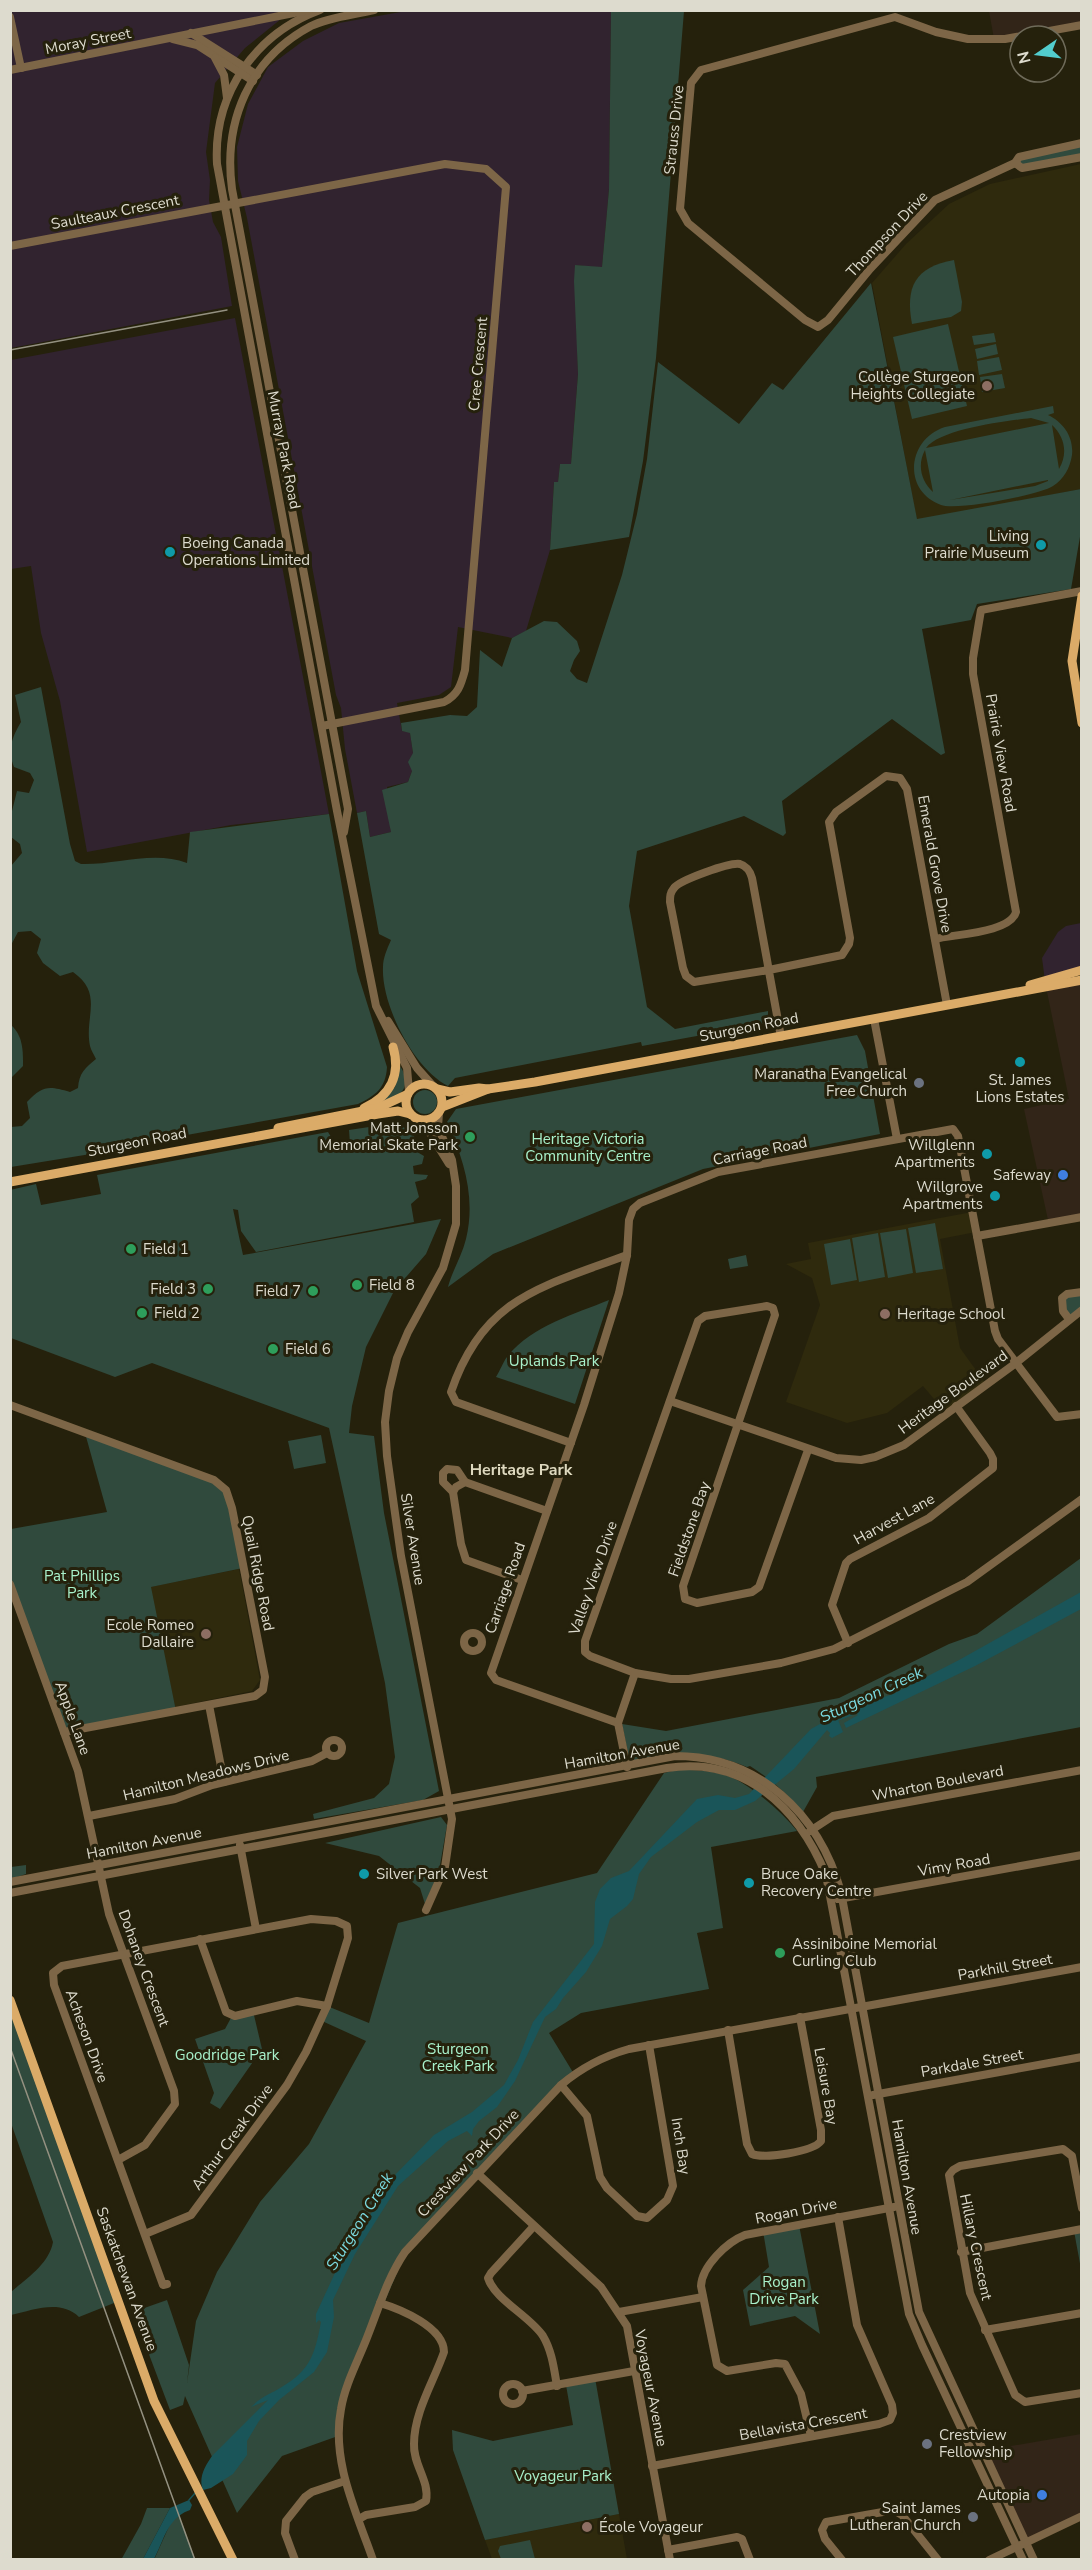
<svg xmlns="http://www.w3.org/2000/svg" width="1092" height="2570" font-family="'Nunito Sans',sans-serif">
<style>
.commercial{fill:#322518}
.industrial{fill:#31232f}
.built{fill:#2f2a0d}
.green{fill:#304a3d;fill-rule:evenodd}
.water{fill:#1a5559}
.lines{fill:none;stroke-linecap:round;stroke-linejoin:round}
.stream{stroke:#1a5559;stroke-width:1.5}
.minor{stroke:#7d6647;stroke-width:8}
.major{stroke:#dbab68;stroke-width:9}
.rail{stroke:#949181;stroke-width:1.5}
.education-dot{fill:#8d6e63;stroke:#25210c;stroke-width:2}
.culture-dot{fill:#0f9aa8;stroke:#25210c;stroke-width:2}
.worship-dot{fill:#6b7280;stroke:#25210c;stroke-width:2}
.leisure-dot{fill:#2e9e5b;stroke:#25210c;stroke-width:2}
.shop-dot{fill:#3f7fe0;stroke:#25210c;stroke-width:2}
.labels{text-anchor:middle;stroke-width:6;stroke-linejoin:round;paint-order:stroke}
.street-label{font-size:15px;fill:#dddbce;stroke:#25210c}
.poi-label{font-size:15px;fill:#dddbce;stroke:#25210c;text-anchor:end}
.park-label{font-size:15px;fill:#a8f1cb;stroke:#25210c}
.neighbourhood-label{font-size:16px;font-weight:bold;fill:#ded9bf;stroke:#25210c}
.water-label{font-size:16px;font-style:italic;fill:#7ad8de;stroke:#25210c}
</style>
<rect width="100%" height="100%" fill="#25210c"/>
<g class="commercial">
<polygon points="989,11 1081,11 1081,25 994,39"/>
<polygon points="1081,980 1081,1215 1048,1220 1024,1109 1069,1099 1046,987"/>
<polygon points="1081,2434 1081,2516 1026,2542 982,2451"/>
</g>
<g class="industrial">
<polygon points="11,11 291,11 245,48 215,83 206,152 210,180 209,200 213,222 221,237 232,306 11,348"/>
<polygon points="406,11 611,11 609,189 602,268 575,265 578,374 571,464 560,464 558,482 554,482 550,550 526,631 512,638 458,627 451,687 439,695 397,703 402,731 410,732 413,753 412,771 408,782 387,787 391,832 370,837 366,811 357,813 345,749 341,708 336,695 247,218 238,181 237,147 248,104 268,67 303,41 339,23"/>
<polygon points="235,318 329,814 231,825 87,852 60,701 41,633 31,566 11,569 11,360"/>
<polygon points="1081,923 1081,970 1045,981 1042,958 1058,932 1066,926"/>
</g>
<g class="built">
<polygon points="1081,164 1081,489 917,521 872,283 906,244 949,204 990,184"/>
<polygon points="972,1212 976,1232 940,1239 960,1348 986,1384 946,1413 923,1386 887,1413 847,1423 786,1402 820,1305 812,1278 786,1264 811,1259 808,1243"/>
<polygon points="239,1569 260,1680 252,1691 175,1707 150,1587"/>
<polygon points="619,2514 627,2559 492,2559 485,2540"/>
</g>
<g class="green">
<polygon points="611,11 684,11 656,358 643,461 629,537 550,550 554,482 558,482 560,464 571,464 578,374 574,281 575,265 602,267 609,189"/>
<polygon points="1081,143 1081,157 1022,168 1015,163 1019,157"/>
<path d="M954,260L962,302L961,311L951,317L912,324C905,287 915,267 954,260Z"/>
<path d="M871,283L917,519L1081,489V531L1071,589L977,604L971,620L922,629L945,753L941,755L892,719L782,801L786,833L783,836L744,816L637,851L629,906L647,1007L675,1029L768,1011V1023L642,1046L641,1042L455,1078L448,1086C414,1069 381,1005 383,967C383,958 387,949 391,940L379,934L357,813L366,811L370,837L391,832L382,790L408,782L412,771L408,762L413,753L410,733L402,731L401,723L450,715L467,716L477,707L480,650L502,667L512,638L544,621L557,622L577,641L580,651L574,660L570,671L577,679L587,683L622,575L637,514L647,459L658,362L739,424L772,383L783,390Z"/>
<polygon points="948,324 967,406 912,419 893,337"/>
<polygon points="994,333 996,342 974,345 972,336"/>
<polygon points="996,344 998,354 977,359 975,349"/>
<polygon points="999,357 1002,370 979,375 977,361"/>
<polygon points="1002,374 1005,388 982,392 980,377"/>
<path d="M1053,406L1054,413L1048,415C1063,422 1074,437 1072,455C1070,468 1064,479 1053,486C1040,495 956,511 941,505C902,491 907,439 945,427ZM1031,418L1049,423L926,448C940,429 1006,421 1031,418ZM1052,425C1065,437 1068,454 1059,469ZM925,450L933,492C921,481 917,465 925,450ZM1048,481L1035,486L950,500L1048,480Z"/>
<path d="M41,687L70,844L75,861L81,864C116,865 154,850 187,863L190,832L329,814L357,971L387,1067C386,1088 375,1096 358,1104L148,1142L109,1151L11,1167V1127L22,1126L30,1118L27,1102C43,1085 49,1086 70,1092L78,1088C79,1073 85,1068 96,1059C94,1055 91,1050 90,1046C84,1017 104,994 73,972L60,976L43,963L37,953L41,939L31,931L18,932L11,945V866L22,853L20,844L11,837V815L17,791L29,793L34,780L30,773L14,767C7,750 12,737 21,722L15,695Z"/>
<path d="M11,1025C23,1036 23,1050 23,1066L11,1078Z"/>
<path d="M857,1035L865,1051L880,1134L703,1169L493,1254L448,1287C452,1271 462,1256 466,1239C476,1198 464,1160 447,1122L456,1109Z"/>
<path d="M399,1066C403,1069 404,1073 405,1079C407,1094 394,1097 382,1102L395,1087Z"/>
<circle cx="425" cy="1102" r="12"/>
<polygon points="396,1123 411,1131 420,1147 412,1149 424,1156 422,1164 413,1166 414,1174 428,1175 426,1179 415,1182 419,1197 411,1204 414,1222 256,1252 241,1231 238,1210 233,1209 243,1255 441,1219 426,1254 394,1291 366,1347 352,1406 349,1433 374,1436 384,1513 439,1791 423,1800 314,1819 313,1814 374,1798 389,1784 395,1757 385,1683 329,1428 152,1363 115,1377 11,1338 10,1190 36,1184 41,1205 101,1194 97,1175 328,1132 336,1145 350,1144 349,1130"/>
<polygon points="935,1223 943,1269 916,1273 908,1228"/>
<polygon points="906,1229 913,1273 888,1278 880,1233"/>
<polygon points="878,1233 885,1277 859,1282 852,1238"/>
<polygon points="850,1239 857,1280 831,1285 824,1244"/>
<polygon points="746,1255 748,1266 730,1269 728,1259"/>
<polygon points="1081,1292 1081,1310 1069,1319 1062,1298"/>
<path d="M609,1300L575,1404L496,1377C500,1371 503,1362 507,1357C531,1326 575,1314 609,1300Z"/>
<polygon points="85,1433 223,1485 243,1568 151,1587 176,1711 64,1732 11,1584 11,1529 107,1512"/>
<polygon points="321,1435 326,1463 294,1469 288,1441"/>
<path d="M1081,1558V1727L816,1777L817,1787L803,1812C787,1794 771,1779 750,1766L747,1767C708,1750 675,1754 634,1761L629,1758L622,1724L666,1731L839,1698L949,1644L977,1634Z"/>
<path d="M676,1770C694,1770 711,1770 728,1776C750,1784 782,1812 797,1831L711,1847L723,1928L697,1933L709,1989L581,2013L549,2033L574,2074L406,2252L348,2387L338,2436L282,2456L237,2513L185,2396L183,2405L170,2410L133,2312L167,2300L189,2365L187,2383L196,2321L217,2272L260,2202L309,2144L366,2041L322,2021L327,2006L369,2023L398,1923L597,1873L664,1773Z"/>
<polygon points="441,1817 447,1825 439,1871 425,1904 420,1888 379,1856 325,1843"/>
<polygon points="26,1865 26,1874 11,1879 11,1867"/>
<path d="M10,2000L119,2301L79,2317C60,2299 34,2310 11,2315V2292C27,2278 49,2264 53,2242L11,2123Z"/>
<polygon points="253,2011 262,2049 220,2109 210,2103 214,2093 195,2039 225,2029 232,2016"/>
<polygon points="799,2225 820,2334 795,2316 750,2326 743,2290 769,2267 763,2231"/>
<polygon points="1081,2229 1081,2269 1074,2231"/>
<polygon points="595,2378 619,2514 485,2540 453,2450 452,2430 493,2441 573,2425 566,2385"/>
<polygon points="147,2508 170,2508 143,2559 121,2560 141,2524"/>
<polygon points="179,2515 195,2559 154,2560 171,2522"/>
<polygon points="530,2540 535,2559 501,2559 498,2551 500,2546"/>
</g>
<g class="water">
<polygon points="1081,1592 1081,1609 975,1666 846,1728 844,1723 858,1715 854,1711 855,1707 893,1694 959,1660"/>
<path d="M836,1715L843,1732L832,1738L829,1736L830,1733L827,1730L794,1769L755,1801L735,1810H719L697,1822L651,1857L639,1874L633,1899L627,1906L610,1919L602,1946L586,1972L563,1998L556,2009L545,2017L515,2081L497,2107L479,2121L473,2129L472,2136L467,2131L448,2141L398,2186L355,2254L333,2300L334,2317L327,2352L314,2372L279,2400L259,2421L247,2441V2455L233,2474L211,2488L203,2490C198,2478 205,2466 212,2456L268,2400L251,2407C259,2399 265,2396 275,2391C309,2372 314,2359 321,2322L319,2320L316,2323V2314L346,2249L366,2222L393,2177L434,2135L472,2112L504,2085L518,2060L533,2022L594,1944L595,1902L600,1889L611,1878L629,1871L697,1799L718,1795L735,1798L749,1794L811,1729Z"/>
<path d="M189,2500L192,2505L190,2510C168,2517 164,2540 154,2559H143L170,2508Z"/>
</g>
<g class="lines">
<g class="stream">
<polyline points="838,1720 856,1713"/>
<polyline points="189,2500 196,2492"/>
</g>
<g class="minor">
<path d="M320,10C255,34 213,94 217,164L337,811L376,1006L407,1068L409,1091"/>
<polyline points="10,17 21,68"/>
<polyline points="1082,25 1005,39 968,39 936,32 895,17 701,70 691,83 680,209 688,223 805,320 818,327 828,320 870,269 935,200 1015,163 1019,157 1082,143"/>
<polyline points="191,33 257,75"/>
<polyline points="173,39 197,45 253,81"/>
<polyline points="215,58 224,75 227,98"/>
<polyline points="10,70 309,10"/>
<polyline points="1015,163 1022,168 1082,157"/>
<path d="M10,246L445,164L486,169L506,187L465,670C461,685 458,695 444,702L322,726"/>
<path d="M344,832L348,809L232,189C223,122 249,59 311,26C330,17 353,15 374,10"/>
<path d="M935,939C955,934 1010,933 1016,912L973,674V658L981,610L1082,591"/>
<polyline points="874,1019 897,1139"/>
<polyline points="388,1021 417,1068 433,1086"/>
<path d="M781,1037L770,977L767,960L752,878C750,871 747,866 740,864C730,862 680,880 674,888C670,893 670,896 670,902L683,968L686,976L694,982L769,970L842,955L849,944L850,938L829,822L836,812L886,776L900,778L907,789L947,1005"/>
<polyline points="415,1118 429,1132 449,1164"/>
<polyline points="977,1236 1082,1217"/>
<polyline points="1069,1319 1063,1311 1062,1298 1067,1294 1082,1292"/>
<polyline points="670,1401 836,1458 861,1460 875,1457 904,1445 1016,1363 1082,1310"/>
<polyline points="10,1405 214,1480 226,1490 232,1508 265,1677 263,1690 255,1696 64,1732"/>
<path d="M571,1443L456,1402L451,1392C483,1297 542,1287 627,1255"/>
<polyline points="808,1450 759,1587 752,1592 697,1603 685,1599 683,1586 775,1315 773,1308 767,1306 705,1316 698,1321 585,1641 585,1652 590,1656 635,1673 671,1679 689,1679 781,1663 834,1649 967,1582 1082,1499"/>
<polyline points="453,1492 443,1482 443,1473 447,1469 457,1470 465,1482"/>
<polyline points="522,1580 466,1560 461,1544 453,1492 456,1487 465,1482 547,1511"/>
<polyline points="10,1584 78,1771 109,1914 174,2091 175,2104 145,2145 118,2160"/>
<circle cx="473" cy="1642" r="9"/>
<polyline points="848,1643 832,1605 846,1563 850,1559 929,1518 993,1468 993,1459 990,1453 956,1406"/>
<polyline points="209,1705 224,1782"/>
<polyline points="618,1723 496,1680 491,1673 584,1405 619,1293 627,1255 629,1220 633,1209 640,1203 718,1172 953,1129 958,1136 995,1331 998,1339 1057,1417 1082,1414"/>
<circle cx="334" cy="1748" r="8"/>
<polyline points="627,1767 618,1723 635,1673"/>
<polyline points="89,1816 175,1799 212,1785 312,1761 327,1753"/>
<polyline points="810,1831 833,1816 1082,1770"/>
<polyline points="240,1845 256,1929"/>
<path d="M10,1882L675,1756C759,1756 819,1814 841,1892L919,2312L1034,2560"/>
<path d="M10,1893L667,1768C744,1756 798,1807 826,1875L909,2314L922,2345L1023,2560"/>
<polyline points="838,1899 1082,1855"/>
<polyline points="426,1910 445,1867 452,1819 401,1556 387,1456 385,1422 389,1391 397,1358 408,1332 443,1268 456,1224 456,1186 452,1160 438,1127 439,1113"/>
<polyline points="200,1939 226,2012 235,2016 297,2001 327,2006"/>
<path d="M728,2030L747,2144L752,2154C764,2159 813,2152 821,2141V2130L800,2017"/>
<polyline points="561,2085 587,2116 600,2177 607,2188 637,2216 647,2218 667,2200 673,2186 649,2045"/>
<polyline points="873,2095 1082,2057"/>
<polyline points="477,2173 601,2287 627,2326 670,2560"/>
<polyline points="1082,2208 1072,2156 1063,2149 960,2166 953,2170 949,2175 970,2293 1015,2395 1025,2402 1082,2393"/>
<path d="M534,2226L491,2273L488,2278C495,2300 530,2316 543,2336C552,2351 554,2369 557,2386"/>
<polyline points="145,2234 191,2215 287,2085 306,2052 327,2006 348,1938 347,1926 336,1921 311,1919 62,1966 53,1973 54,1985 163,2285 167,2284"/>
<polyline points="961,2252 1082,2229"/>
<polyline points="619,2312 703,2297"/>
<polyline points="985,2330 1082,2313"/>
<circle cx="513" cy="2394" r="10"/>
<polyline points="522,2391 634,2371"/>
<path d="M811,2436L801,2394L785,2364L776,2363L727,2371L717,2365L701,2286C702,2266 727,2242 745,2235L894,2207"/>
<polyline points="652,2466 879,2424 890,2420 893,2413 892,2405 857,2325 838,2217"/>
<path d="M359,2519L366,2515L415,2507L426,2501C430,2481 413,2465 414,2444C414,2412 434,2381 444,2352C444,2327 400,2309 380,2303"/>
<polyline points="668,2550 737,2537 742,2539 750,2560"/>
<polyline points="295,2560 285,2533 286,2521 305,2497 312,2492 345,2481"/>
<path d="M373,2560C356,2511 331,2461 341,2409C345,2384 359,2359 368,2335C379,2307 388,2277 405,2252L561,2085C581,2068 604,2056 629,2049L1082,1967"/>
<polyline points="842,2560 825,2539 822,2530 826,2522 894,2510 902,2515 938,2560"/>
<polyline points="989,2560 1082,2516"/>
</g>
<g class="major">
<polyline points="1082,596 1072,661 1082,723"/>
<polyline points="1030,985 1082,970"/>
<circle cx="424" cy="1102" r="18"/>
<polyline points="437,1089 450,1092 479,1088 488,1089 535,1082 1082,980"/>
<polyline points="442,1107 488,1089"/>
<path d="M364,1108C391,1096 401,1074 393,1047"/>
<polyline points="278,1128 378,1108 408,1094"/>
<polyline points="10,1182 378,1114 398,1111 410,1114"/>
<polyline points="10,2000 154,2401 233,2560"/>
</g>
<g class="rail">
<polyline points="10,350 227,310"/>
<polyline points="10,2047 195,2560"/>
</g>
</g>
<g class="education-dot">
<circle cx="987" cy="386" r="6"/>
<circle cx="885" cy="1314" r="6"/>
<circle cx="206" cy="1634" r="6"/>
<circle cx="587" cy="2527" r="6"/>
</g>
<g class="culture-dot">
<circle cx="1041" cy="545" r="6"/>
<circle cx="170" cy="552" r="6"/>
<circle cx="1020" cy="1062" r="6"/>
<circle cx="987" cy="1154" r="6"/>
<circle cx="995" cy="1196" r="6"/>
<circle cx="364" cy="1874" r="6"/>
<circle cx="749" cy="1883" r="6"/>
</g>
<g class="worship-dot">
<circle cx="919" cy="1083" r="6"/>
<circle cx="927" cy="2444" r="6"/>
<circle cx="973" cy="2517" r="6"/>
</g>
<g class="leisure-dot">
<circle cx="470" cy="1137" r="6"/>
<circle cx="131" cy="1249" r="6"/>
<circle cx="357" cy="1285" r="6"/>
<circle cx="208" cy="1289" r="6"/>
<circle cx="313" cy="1291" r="6"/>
<circle cx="142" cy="1313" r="6"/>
<circle cx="273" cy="1349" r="6"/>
<circle cx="780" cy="1953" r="6"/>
</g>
<g class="shop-dot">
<circle cx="1063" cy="1175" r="6"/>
<circle cx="1042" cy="2495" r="6"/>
</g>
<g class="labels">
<g class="street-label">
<text transform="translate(88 41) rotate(-11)" y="5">Moray Street</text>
<text transform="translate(674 130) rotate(-84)" y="5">Strauss Drive</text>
<text transform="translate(115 212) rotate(-11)" y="5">Saulteaux Crescent</text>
<text transform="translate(887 234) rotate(-47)" y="5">Thompson Drive</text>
<text transform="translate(478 364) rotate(-85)" y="5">Cree Crescent</text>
<text transform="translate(284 450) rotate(79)" y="5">Murray Park Road</text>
<text transform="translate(1001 753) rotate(80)" y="5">Prairie View Road</text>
<text transform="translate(935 864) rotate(80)" y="5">Emerald Grove Drive</text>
<text transform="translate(749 1027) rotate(-11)" y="5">Sturgeon Road</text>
<text transform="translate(137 1142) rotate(-11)" y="5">Sturgeon Road</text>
<text transform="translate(760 1151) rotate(-11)" y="5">Carriage Road</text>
<text transform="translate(953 1392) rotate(-36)" y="5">Heritage Boulevard</text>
<text transform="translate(894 1519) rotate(-29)" y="5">Harvest Lane</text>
<text transform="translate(689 1529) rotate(-71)" y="5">Fieldstone Bay</text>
<text transform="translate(413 1539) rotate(81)" y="5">Silver Avenue</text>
<text transform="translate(258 1573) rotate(79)" y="5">Quail Ridge Road</text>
<text transform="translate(593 1578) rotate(-71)" y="5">Valley View Drive</text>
<text transform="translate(505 1588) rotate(-71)" y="5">Carriage Road</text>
<text transform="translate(73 1718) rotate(70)" y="5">Apple Lane</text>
<text transform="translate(622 1754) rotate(-10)" y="5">Hamilton Avenue</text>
<text transform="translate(206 1775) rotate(-14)" y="5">Hamilton Meadows Drive</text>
<text transform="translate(938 1783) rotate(-11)" y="5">Wharton Boulevard</text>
<text transform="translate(144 1843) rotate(-11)" y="5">Hamilton Avenue</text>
<text transform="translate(954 1865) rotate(-10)" y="5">Vimy Road</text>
<text transform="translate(1005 1967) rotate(-10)" y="5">Parkhill Street</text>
<text transform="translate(144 1968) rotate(70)" y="5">Dohaney Crescent</text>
<text transform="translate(87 2036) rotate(70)" y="5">Acheson Drive</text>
<text transform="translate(972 2063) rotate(-10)" y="5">Parkdale Street</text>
<text transform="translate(826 2086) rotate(80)" y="5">Leisure Bay</text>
<text transform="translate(232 2137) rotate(-54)" y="5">Arthur Creak Drive</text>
<text transform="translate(681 2146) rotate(81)" y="5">Inch Bay</text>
<text transform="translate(468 2163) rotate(-47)" y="5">Crestview Park Drive</text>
<text transform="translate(907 2177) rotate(80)" y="5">Hamilton Avenue</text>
<text transform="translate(796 2211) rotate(-11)" y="5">Rogan Drive</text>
<text transform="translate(976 2247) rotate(78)" y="5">Hillary Crescent</text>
<text transform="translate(127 2279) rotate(70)" y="5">Saskatchewan Avenue</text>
<text transform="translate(651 2388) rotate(79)" y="5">Voyageur Avenue</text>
<text transform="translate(803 2424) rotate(-10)" y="5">Bellavista Crescent</text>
</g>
<g class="poi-label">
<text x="975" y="382">Collège Sturgeon<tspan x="975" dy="17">Heights Collegiate</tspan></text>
<text x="1029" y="541">Living<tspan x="1029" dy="17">Prairie Museum</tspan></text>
<text x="182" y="548" text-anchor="start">Boeing Canada<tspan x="182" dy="17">Operations Limited</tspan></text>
<text x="907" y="1079">Maranatha Evangelical<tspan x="907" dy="17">Free Church</tspan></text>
<text x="1020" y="1085" text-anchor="middle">St. James<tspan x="1020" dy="17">Lions Estates</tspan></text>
<text x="458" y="1133">Matt Jonsson<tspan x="458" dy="17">Memorial Skate Park</tspan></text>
<text x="975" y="1150">Willglenn<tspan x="975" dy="17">Apartments</tspan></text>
<text x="1051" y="1180">Safeway</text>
<text x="983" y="1192">Willgrove<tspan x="983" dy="17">Apartments</tspan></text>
<text x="143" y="1254" text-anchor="start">Field 1</text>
<text x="369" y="1290" text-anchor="start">Field 8</text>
<text x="196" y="1294">Field 3</text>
<text x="301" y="1296">Field 7</text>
<text x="154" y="1318" text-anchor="start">Field 2</text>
<text x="897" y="1319" text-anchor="start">Heritage School</text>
<text x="285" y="1354" text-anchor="start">Field 6</text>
<text x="194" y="1630">Ecole Romeo<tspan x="194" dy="17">Dallaire</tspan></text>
<text x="376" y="1879" text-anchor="start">Silver Park West</text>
<text x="761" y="1879" text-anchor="start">Bruce Oake<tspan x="761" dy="17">Recovery Centre</tspan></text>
<text x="792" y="1949" text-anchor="start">Assiniboine Memorial<tspan x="792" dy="17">Curling Club</tspan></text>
<text x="939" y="2440" text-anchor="start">Crestview<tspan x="939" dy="17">Fellowship</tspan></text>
<text x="1030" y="2500">Autopia</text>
<text x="961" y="2513">Saint James<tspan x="961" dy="17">Lutheran Church</tspan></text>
<text x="599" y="2532" text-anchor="start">École Voyageur</text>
</g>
<g class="park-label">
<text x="588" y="1144">Heritage Victoria<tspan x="588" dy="17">Community Centre</tspan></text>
<text x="554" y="1366">Uplands Park</text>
<text x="82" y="1581">Pat Phillips<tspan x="82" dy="17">Park</tspan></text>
<text x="458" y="2054">Sturgeon<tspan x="458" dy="17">Creek Park</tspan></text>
<text x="227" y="2060">Goodridge Park</text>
<text x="784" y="2287">Rogan<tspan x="784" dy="17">Drive Park</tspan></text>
<text x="563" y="2481">Voyageur Park</text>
</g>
<g class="neighbourhood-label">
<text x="521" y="1475">Heritage Park</text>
</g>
<g class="water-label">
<text transform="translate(871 1694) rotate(-25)" y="6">Sturgeon Creek</text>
<text transform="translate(359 2221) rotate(-58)" y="6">Sturgeon Creek</text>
</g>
</g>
<rect width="1092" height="2570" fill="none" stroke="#dddbce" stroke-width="24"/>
<g transform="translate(1038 54) rotate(256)"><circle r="28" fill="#25210c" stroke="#6f6b5a" stroke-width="1.5"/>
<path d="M0-4.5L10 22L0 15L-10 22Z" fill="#52cdce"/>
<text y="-9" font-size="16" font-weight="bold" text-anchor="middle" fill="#dddbce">N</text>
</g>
</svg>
